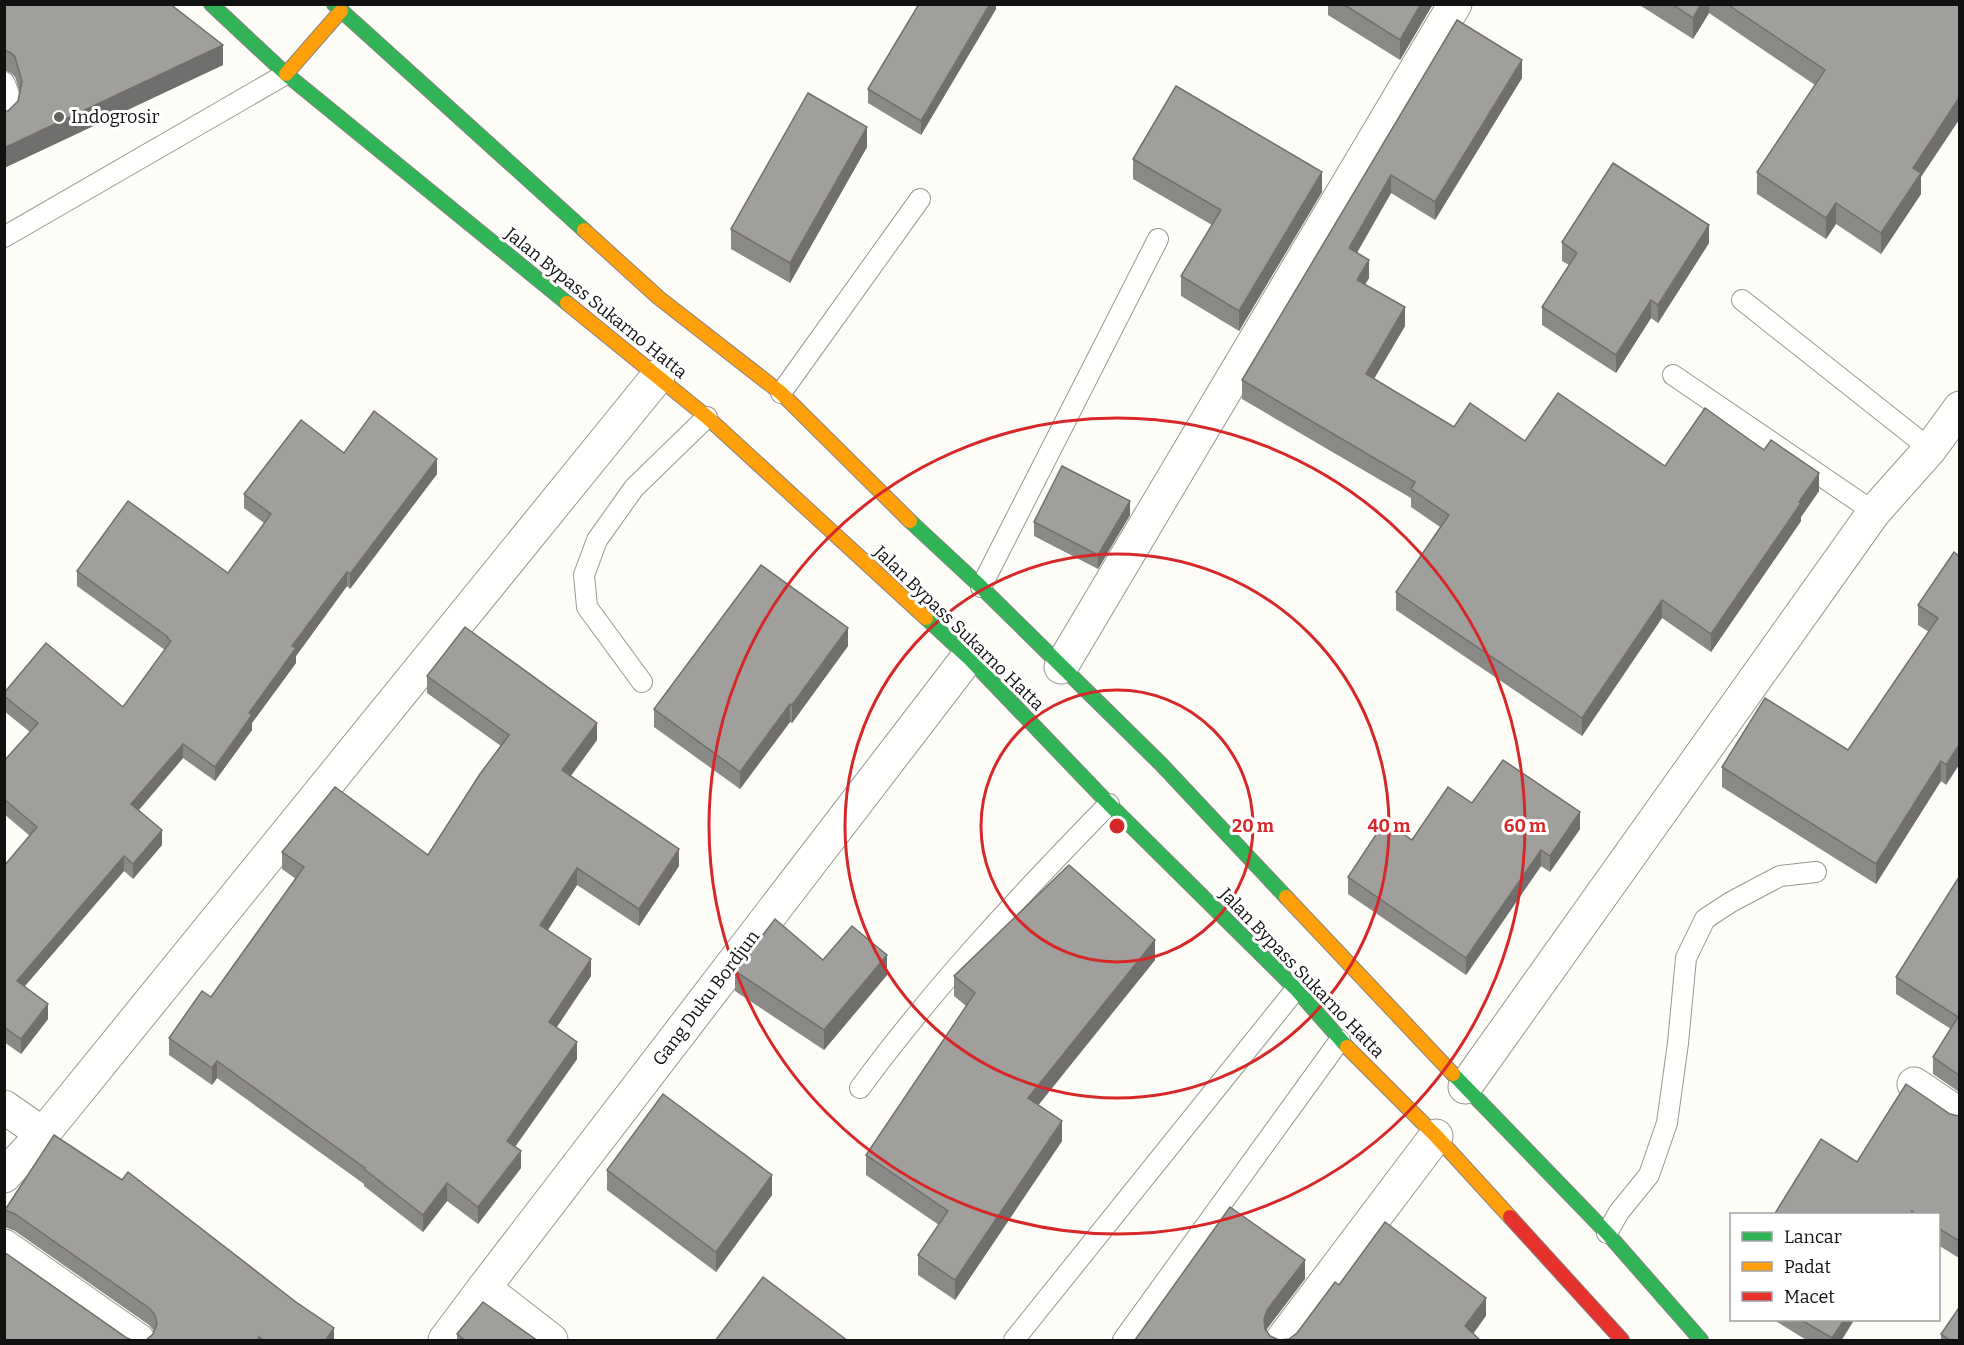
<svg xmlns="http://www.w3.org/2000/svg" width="1964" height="1345" font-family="Bitter,serif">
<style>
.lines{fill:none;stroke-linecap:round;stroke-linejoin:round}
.lane-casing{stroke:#979795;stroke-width:22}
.street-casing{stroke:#979795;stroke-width:35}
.fast-casing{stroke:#858482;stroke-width:16}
.slow-casing{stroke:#858482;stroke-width:16}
.jam-casing{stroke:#858482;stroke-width:16}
.lane{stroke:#fffffe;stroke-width:20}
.street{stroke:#fffffe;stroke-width:33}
.fast{stroke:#30b455;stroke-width:14}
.slow{stroke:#ff9f0a;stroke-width:14}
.jam{stroke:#e5322d;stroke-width:14}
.wall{fill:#8a8986}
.shaded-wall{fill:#716f6d}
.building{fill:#a19f9c;stroke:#716f6d;stroke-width:1.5}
.ring{fill:none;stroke:#d62828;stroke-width:3}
.poi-dot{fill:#646362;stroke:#fff;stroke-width:2}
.labels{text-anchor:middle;stroke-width:6;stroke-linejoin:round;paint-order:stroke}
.poi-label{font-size:18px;fill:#111;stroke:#fff;text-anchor:start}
.street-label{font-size:18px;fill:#111;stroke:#fff}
.centre{fill:#d62828;stroke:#fff;stroke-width:3}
.ring-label{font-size:18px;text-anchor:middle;font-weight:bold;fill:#d62828;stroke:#fff;stroke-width:6;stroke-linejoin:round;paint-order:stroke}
</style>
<rect width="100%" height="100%" fill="#fdfcf7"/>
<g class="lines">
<defs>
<g id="lane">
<path d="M4,82C10,94 14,109 4,120"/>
<polyline points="4,237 286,74"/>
<polyline points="1742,300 1930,449"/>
<polyline points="1673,375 1874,512"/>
<polyline points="781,393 920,199"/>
<polyline points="981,587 1158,239"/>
<polyline points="642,682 587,607 584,575 597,540 634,488 707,417"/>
<path d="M860,1088C935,986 1021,894 1109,804"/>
<polyline points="1607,1233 1619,1212 1649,1175 1667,1123 1678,1043 1686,958 1705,919 1731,902 1780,876 1816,872"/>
<polyline points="1014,1340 1296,989"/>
<polyline points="1123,1340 1340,1040"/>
</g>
<g id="street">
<polyline points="1061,667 1455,4"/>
<polyline points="1914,1084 1960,1115"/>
<polyline points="1465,1087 1874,512 1930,449 1960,408"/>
<polyline points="4,1107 43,1134"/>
<polyline points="4,1176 43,1134 658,376"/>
<polyline points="4,1246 138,1340"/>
<polyline points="484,1288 551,1340"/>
<polyline points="445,1340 484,1288 968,657"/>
<polyline points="1282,1340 1436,1136"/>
</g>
<g id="fast">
<polyline points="211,4 286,74 567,303"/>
<polyline points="334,4 584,230"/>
<polyline points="910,521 981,587 1161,764 1286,897"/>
<polyline points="926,618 968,657 1109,804 1296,989 1347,1047"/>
<polyline points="1453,1074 1607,1233 1701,1340"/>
</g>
<g id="slow">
<polyline points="286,74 341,11"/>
<polyline points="584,230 659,298 781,393 910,521"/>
<polyline points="567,303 707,417 926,618"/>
<polyline points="1286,897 1453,1074"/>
<polyline points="1347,1047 1436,1136 1510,1217"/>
</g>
<polyline id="jam" points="1510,1217 1622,1340"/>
</defs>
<use href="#lane" class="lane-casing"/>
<use href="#street" class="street-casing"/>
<use href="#fast" class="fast-casing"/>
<use href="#slow" class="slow-casing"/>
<use href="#jam" class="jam-casing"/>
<use href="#lane" class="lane"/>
<use href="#street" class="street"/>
<use href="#fast" class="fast"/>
<use href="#slow" class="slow"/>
<use href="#jam" class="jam"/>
</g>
<g class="wall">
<polygon points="4,4 223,65 4,168 4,111 8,111 18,101 20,93 15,77 11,73 4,70"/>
<polygon points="996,4 996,9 921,135 868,103 868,89"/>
<polygon points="1328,4 1433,4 1400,60 1328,15"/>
<polygon points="1638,4 1959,4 1921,177 1921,194 1881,254 1836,224 1826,239 1757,194 1757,172 1815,85 1709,13 1693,39"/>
<polygon points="1457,20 1522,78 1435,220 1391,193 1357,253 1369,278 1365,284 1405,326 1374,379 1454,427 1525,441 1665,466 1819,491 1801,517 1801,521 1711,652 1662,618 1582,736 1396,610 1396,592 1440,527 1411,507 1411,498 1242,399 1242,380"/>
<polygon points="867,147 790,283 731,249 731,229"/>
<polygon points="1133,159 1322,192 1239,331 1181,296 1181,276 1212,225 1133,179"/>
<polygon points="1562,242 1709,243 1658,323 1651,318 1616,373 1542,325 1542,307 1569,265 1562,261"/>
<polygon points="344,453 437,474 350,589 347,586 296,656 296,663 252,723 252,730 215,781 183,758 139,810 162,845 133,879 124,871 25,986 48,1019 21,1054 4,1042 4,866 30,836 4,814 4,761 30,732 4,711 4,693 123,707 165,650 77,586 77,571 228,573 264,523 244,508 244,494"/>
<polygon points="1130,515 1098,569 1034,536 1034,522"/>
<polygon points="1954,552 1946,785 1941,781 1876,884 1722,787 1722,767 1848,750 1929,632 1918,625 1918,605"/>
<polygon points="848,646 792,723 790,722 740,789 654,727 654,709"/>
<polygon points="427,676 597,740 571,776 679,866 639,926 577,885 548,930 591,976 556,1027 577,1059 515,1147 521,1168 478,1224 447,1201 423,1232 364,1186 364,1184 217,1078 212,1085 169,1055 169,1038 211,997 296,879 282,869 282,852 428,855 501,746 427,693"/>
<polygon points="1472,803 1580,829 1550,872 1541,866 1466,975 1348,894 1348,877 1412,840"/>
<polygon points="1959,877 1959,1092 1933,1074 1933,1057 1951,1029 1896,994 1896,977"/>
<polygon points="823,960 887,975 824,1050 735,991 735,971"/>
<polygon points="1155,960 1038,1105 1062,1141 955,1300 918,1275 918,1255 939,1225 866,1175 866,1155 966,1006 954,996 954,976"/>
<polygon points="1950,1114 1959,1116 1959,1258 1938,1245 1938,1215 1774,1215 1857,1162"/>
<polygon points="54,1135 334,1341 142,1341 146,1340 153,1334 154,1331 149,1325 15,1231 5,1227 5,1210"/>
<polygon points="607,1170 772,1195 716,1272 607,1190"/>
<polygon points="1774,1320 1854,1320 1841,1341 1808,1341"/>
<polygon points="457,1334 538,1341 457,1341"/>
<polygon points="1941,1334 1959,1341 1941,1341"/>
</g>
<g class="shaded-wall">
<polygon points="990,4 996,4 996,9 921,135 921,121"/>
<polygon points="1421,4 1433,4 1400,60 1400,40"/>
<polygon points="1701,4 1709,4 1709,13 1693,39 1693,18"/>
<polygon points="223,45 223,65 4,168 4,148"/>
<polygon points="1522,60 1522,78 1435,220 1435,202"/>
<polygon points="1959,98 1959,120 1921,177 1921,194 1881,254 1881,233 1913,168"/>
<polygon points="867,127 867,147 790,283 790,263"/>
<polygon points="1322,172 1322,192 1239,331 1239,311"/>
<polygon points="1391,175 1391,193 1349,266 1349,248"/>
<polygon points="1836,203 1836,224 1826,239 1826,218"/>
<polygon points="1709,225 1709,243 1658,323 1658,305"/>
<polygon points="1369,260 1369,278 1357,298 1357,280"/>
<polygon points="1651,300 1651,318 1616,373 1616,355"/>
<polygon points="1405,307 1405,326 1366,392 1366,374"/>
<polygon points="437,459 437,474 350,589 350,574"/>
<polygon points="1819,473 1819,491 1801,517 1801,521 1711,652 1711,634"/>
<polygon points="1130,501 1130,515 1098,569 1098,555"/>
<polygon points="347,572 347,586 296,656 296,663 252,723 252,730 215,781 215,767 249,713 292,646"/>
<polygon points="1662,600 1662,618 1582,736 1582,718"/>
<polygon points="848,628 848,646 792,723 792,705"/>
<polygon points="790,704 790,722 740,789 740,772"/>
<polygon points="597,723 597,740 562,787 562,770"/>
<polygon points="183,744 183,758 131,819 131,804"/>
<polygon points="1959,745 1959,765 1946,785 1946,765"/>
<polygon points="1941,761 1941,781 1876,884 1876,864"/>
<polygon points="1580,812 1580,829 1550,872 1550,856"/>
<polygon points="162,830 162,845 133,879 133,864"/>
<polygon points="679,849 679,866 639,926 639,909"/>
<polygon points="1541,850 1541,866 1466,975 1466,958"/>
<polygon points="124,856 124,871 17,995 17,981"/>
<polygon points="577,868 577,885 540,942 540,925"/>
<polygon points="1155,940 1155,960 1028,1118 1028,1098"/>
<polygon points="887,955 887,975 824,1050 824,1030"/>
<polygon points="591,959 591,976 549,1039 549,1022"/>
<polygon points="48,1004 48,1019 21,1054 21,1039"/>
<polygon points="577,1042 577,1059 507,1158 507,1141"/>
<polygon points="217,1061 217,1078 212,1085 212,1068"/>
<polygon points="1062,1121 1062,1141 955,1300 955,1280"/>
<polygon points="521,1151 521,1168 478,1224 478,1207"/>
<polygon points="772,1175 772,1195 716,1272 716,1252"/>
<polygon points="447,1183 447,1201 423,1232 423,1215"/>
<polygon points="1305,1260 1305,1279 1267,1329 1264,1337 1264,1319 1267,1310"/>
<polygon points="1486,1298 1486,1316 1468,1341 1465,1326"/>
<polygon points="1844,1320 1854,1320 1841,1341 1832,1341 1832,1338"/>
<polygon points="334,1328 334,1341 325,1341"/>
</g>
<g class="building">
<polygon points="4,4 170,4 223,45 4,148 4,111 8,111 18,101 22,81 15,57 11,53 4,50"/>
<polygon points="919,4 990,4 921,121 868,89"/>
<polygon points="1343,4 1421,4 1400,40"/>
<polygon points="1672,4 1701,4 1693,18"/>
<polygon points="1727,4 1959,4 1959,98 1913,168 1921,173 1881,233 1836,203 1826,218 1757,172 1825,70"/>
<polygon points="1457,20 1522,60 1435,202 1391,175 1349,248 1369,260 1357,280 1405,307 1366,374 1454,427 1470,403 1525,441 1558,393 1665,466 1705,408 1764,450 1771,440 1819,473 1799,502 1801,503 1711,634 1662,600 1582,718 1396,592 1449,515 1411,489 1415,482 1242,380"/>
<polygon points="1176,86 1322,172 1239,311 1181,276 1221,210 1133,159"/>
<polygon points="808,93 867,127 790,263 731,229"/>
<polygon points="1613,163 1709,225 1658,305 1651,300 1616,355 1542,307 1577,253 1562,242"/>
<polygon points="374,411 437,459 350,574 347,572 292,646 296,648 249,713 252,715 215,767 183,744 131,804 162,830 133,864 124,856 17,981 48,1004 21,1039 4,1027 4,866 37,827 4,799 4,761 38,723 4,696 4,693 46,643 123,707 171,641 167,638 168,637 77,571 128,501 228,573 271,514 244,494 301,420 344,453"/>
<polygon points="1062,466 1130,501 1098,555 1034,522"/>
<polygon points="1954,552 1959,556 1959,745 1946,765 1941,761 1876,864 1722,767 1765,698 1848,750 1938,618 1918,605"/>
<polygon points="761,565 848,628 792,705 790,704 740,772 654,709"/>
<polygon points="465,627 597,723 562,770 679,849 639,909 577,868 540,925 591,959 549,1022 577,1042 507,1141 521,1151 478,1207 447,1183 423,1215 364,1169 365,1168 217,1061 212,1068 169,1038 202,991 211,997 304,867 282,852 335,787 428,855 480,774 509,735 427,676"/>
<polygon points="1503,760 1580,812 1550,856 1541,850 1466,958 1348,877 1385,821 1412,840 1448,787 1472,803"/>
<polygon points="1069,865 1155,940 1028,1098 1062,1121 955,1280 918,1255 948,1211 866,1155 975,993 954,976"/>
<polygon points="1959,877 1959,1075 1933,1057 1958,1017 1896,977"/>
<polygon points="775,919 823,960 852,926 887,955 824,1030 735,971"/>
<polygon points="1906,1084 1950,1114 1959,1116 1959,1241 1938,1228 1938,1215 1917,1215 1912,1211 1910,1215 1774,1215 1821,1139 1857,1162"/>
<polygon points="663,1094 772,1175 716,1252 607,1170"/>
<polygon points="54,1135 122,1180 128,1172 296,1302 334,1328 325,1341 264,1341 259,1337 257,1341 142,1341 146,1340 153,1334 157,1324 155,1315 149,1308 15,1214 5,1210"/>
<polygon points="1230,1207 1305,1260 1267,1310 1264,1319 1265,1329 1270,1336 1279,1340 1289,1339 1297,1333 1335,1282 1339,1285 1385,1222 1486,1298 1465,1326 1481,1341 1136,1341 1135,1340"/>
<polygon points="4,1252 127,1338 134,1341 4,1341"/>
<polygon points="763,1277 848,1341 715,1341"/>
<polygon points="483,1302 538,1341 466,1341 457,1334"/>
<polygon points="1959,1308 1959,1341 1951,1341 1941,1334"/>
<polygon points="1801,1320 1844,1320 1832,1338"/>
</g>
<g class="ring">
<circle cx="1117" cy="826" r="136"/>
<circle cx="1117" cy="826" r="272"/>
<circle cx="1117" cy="826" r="408"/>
</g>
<circle class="poi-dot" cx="59" cy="117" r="6"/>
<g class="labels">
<g class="poi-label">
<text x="71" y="123">Indogrosir</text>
</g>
<g class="street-label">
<text transform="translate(596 303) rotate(39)" y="6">Jalan Bypass Sukarno Hatta</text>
<text transform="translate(959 628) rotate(44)" y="6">Jalan Bypass Sukarno Hatta</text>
<text transform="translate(1302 973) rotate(46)" y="6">Jalan Bypass Sukarno Hatta</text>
<text transform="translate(706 998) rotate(-53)" y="6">Gang Duku Bordjun</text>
</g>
</g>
<circle cx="1117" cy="826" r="9" class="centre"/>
<g class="ring-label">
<text x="1253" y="832">20 m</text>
<text x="1389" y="832">40 m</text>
<text x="1525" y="832">60 m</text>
</g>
<rect width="1964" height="1345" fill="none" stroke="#111111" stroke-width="12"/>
<rect x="1730" y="1213" width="210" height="108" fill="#ffffff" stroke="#a0a0a0" stroke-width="1.5"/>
<rect x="1742" y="1232" width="30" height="9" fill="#30b455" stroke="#a0a0a0" stroke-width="1.5"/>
<text x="1784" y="1243" font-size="18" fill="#111111">Lancar</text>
<rect x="1742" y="1262" width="30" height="9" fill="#ff9f0a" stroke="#a0a0a0" stroke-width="1.5"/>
<text x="1784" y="1273" font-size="18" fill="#111111">Padat</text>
<rect x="1742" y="1292" width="30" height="9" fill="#e5322d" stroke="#a0a0a0" stroke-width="1.5"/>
<text x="1784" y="1303" font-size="18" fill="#111111">Macet</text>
</svg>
